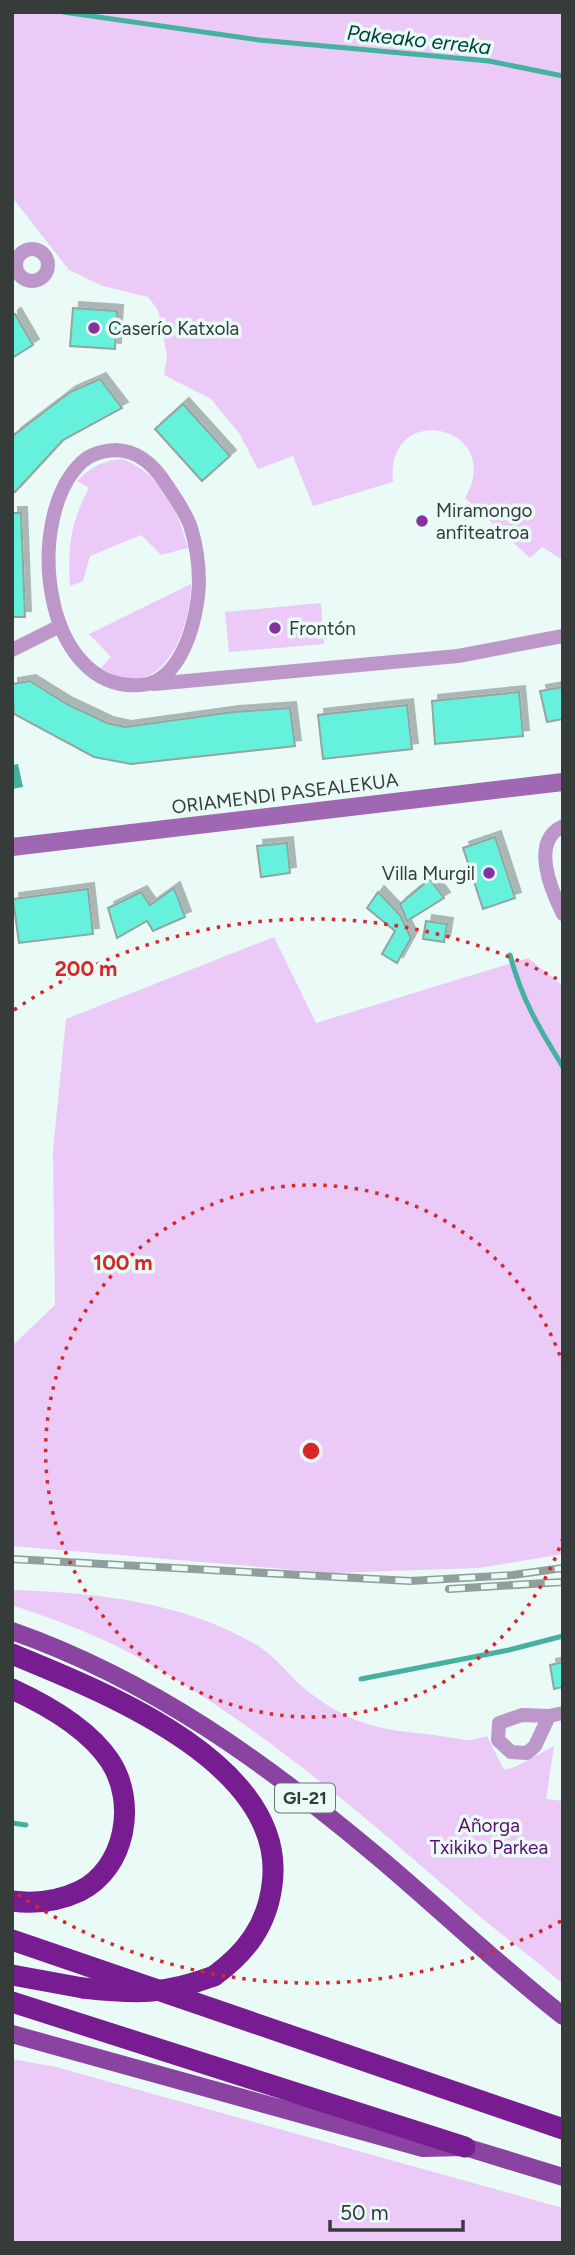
<svg xmlns="http://www.w3.org/2000/svg" width="575" height="2255" font-family="Figtree,sans-serif">
<style>
.green{fill:#ebcaf8}
.water{fill:#46b1a1}
.lines{fill:none;stroke-linecap:round;stroke-linejoin:round}
.stream{stroke:#46b1a1;stroke-width:5}
.building{fill:#65f1dc;stroke:#94a4a1;stroke-width:2;filter:url(#shadow)}
.street{stroke:#bd97ca;stroke-width:14}
.secondary{stroke:#a068b3;stroke-width:18}
.primary{stroke:#8a43a1;stroke-width:18}
.highway{stroke:#771c91;stroke-width:21}
.rail-casing{stroke:#929e9c;stroke-width:8}
.rail{stroke:#e9faf7;stroke-width:5;stroke-dasharray:16;stroke-linecap:butt}
.highway-bridge{stroke:#771c91;stroke-width:21}
.ring{fill:none;stroke:#d62828;stroke-width:3.5;stroke-dasharray:3.5 7}
.poi-dot{fill:#85319f;stroke:#e9faf7;stroke-width:2.5}
.labels{text-anchor:middle;stroke-width:7;stroke-linejoin:round;paint-order:stroke}
.shield{fill:#e9faf7;stroke:#6b7573;stroke-width:2}
.shield-label{font-size:18px;font-weight:bold;fill:#353c3a}
.poi-label{font-size:19px;fill:#353c3a;stroke:#e9faf7;text-anchor:start}
.street-label{font-size:19px;fill:#353c3a;stroke:#e9faf7}
.park-label{font-size:19px;fill:#5a116f;stroke:#e9faf7}
.water-label{font-size:21px;font-style:italic;fill:#00433b;stroke:#e9faf7}
.centre{fill:#d62828;stroke:#e9faf7;stroke-width:3.5}
.ring-label{font-size:21px;text-anchor:middle;font-weight:bold;fill:#d62828;stroke:#e9faf7;stroke-width:7;stroke-linejoin:round;paint-order:stroke}
</style>
<defs>
<filter id="shadow"><feDropShadow dx="6" dy="-6" stdDeviation="0" flood-color="#0004"/></filter>
</defs>
<rect width="100%" height="100%" fill="#e9faf7"/>
<g class="green">
<path d="M12,12H563V560L542,547L530,558L465,498C507,426 385,398 393,482L313,506L293,456L258,469L239,433L211,399L164,375L167,356L158,310L148,297L103,286L69,270L12,197Z"/>
<path d="M122,459C162,474 177,509 188,548L161,555L141,535L90,556L83,581L70,586C68,546 70,524 89,488L77,481C92,467 101,461 122,459Z"/>
<path d="M191,584C190,633 161,707 101,668L111,657L89,634Z"/>
<polygon points="321,603 324,644 229,652 225,612"/>
<polygon points="274,937 316,1023 528,958 563,986 563,1554 479,1568 332,1573 12,1546 12,1346 55,1305 53,1151 66,1019"/>
<path d="M12,1590C94,1592 183,1602 255,1644C275,1655 288,1675 306,1690C322,1702 338,1713 356,1720C382,1731 413,1732 440,1736C449,1737 458,1739 466,1740C473,1740 481,1738 487,1736L504,1770L515,1767L554,1746L546,1799L563,1801V1984C531,1956 496,1931 464,1903C361,1813 252,1719 130,1653C93,1633 52,1619 12,1605Z"/>
<polygon points="12,2059 56,2067 563,2208 563,2243 12,2243"/>
</g>
<polygon class="water" points="18,764 23,787 12,789 12,765"/>
<g class="lines">
<g class="stream">
<polyline points="63,12 259,40 489,61 563,76"/>
<path d="M510,955C522,1000 539,1028 563,1067"/>
<polyline points="361,1679 509,1650 563,1636"/>
<polyline points="12,1823 26,1825"/>
</g>
</g>
<g class="building">
<polygon points="73,308 117,311 115,349 70,346"/>
<polygon points="15,314 33,345 12,358 12,316"/>
<polygon points="100,379 122,408 63,440 15,492 12,489 12,439 15,434 70,392"/>
<polygon points="183,404 230,456 202,481 155,429"/>
<polygon points="12,513 21,513 25,617 12,617"/>
<polygon points="30,681 67,704 107,723 125,727 233,712 290,708 295,746 131,764 94,757 14,714 12,684"/>
<polygon points="563,687 563,719 547,722 540,691"/>
<polygon points="519,692 523,736 435,744 432,701"/>
<polygon points="407,705 412,749 323,759 318,715"/>
<polygon points="495,837 515,898 483,909 463,848"/>
<polygon points="287,843 290,873 261,877 257,846"/>
<polygon points="430,879 444,898 407,921 400,904"/>
<polygon points="174,888 185,917 153,931 147,921 117,938 108,908 141,892 150,905"/>
<polygon points="88,889 93,934 19,943 13,899"/>
<polygon points="378,892 400,915 411,938 397,963 382,954 395,931 367,908"/>
<polygon points="426,921 447,924 444,942 423,939"/>
<polygon points="563,1662 563,1687 554,1689 550,1665"/>
</g>
<g class="lines">
<g class="street">
<circle cx="32" cy="265" r="16"/>
<path d="M116,450C139,451 154,465 166,484C175,497 184,510 190,525C196,543 199,564 199,583C198,616 183,682 141,685C42,693 23,517 82,462C92,453 103,451 116,450Z"/>
<polyline points="12,650 60,626"/>
<polyline points="154,684 458,656 563,636"/>
<path d="M563,826C530,841 551,890 563,914"/>
<polyline points="549,1716 535,1746 527,1753 511,1752 498,1740 499,1723 522,1715 549,1716 563,1713"/>
</g>
<polyline class="secondary" points="12,847 563,782"/>
<g class="primary">
<path d="M12,1631C151,1680 265,1762 377,1856C440,1909 499,1966 563,2016"/>
<polyline points="12,2034 423,2148 465,2147 563,2177"/>
</g>
<g class="highway">
<path d="M12,1654C102,1691 289,1764 272,1885C267,1925 246,1953 214,1976"/>
<path d="M12,1689C47,1705 88,1728 110,1761C137,1802 126,1868 80,1891C59,1901 35,1904 12,1901"/>
<polyline points="12,1940 563,2129"/>
<polyline points="12,1975 83,1988"/>
<polyline points="12,2002 465,2147"/>
</g>
<defs>
<g id="rail">
<polyline points="12,1559 410,1581 513,1575 563,1568"/>
<polyline points="449,1589 563,1582"/>
</g>
</defs>
<use href="#rail" class="rail-casing"/>
<use href="#rail" class="rail"/>
<path class="highway-bridge" d="M83,1988C136,1994 163,1995 214,1976"/>
</g>
<g class="ring">
<path d="M563 1538A266 266 0 1 1 563 1364"/>
<path d="M561 1921A532 532 0 0 1 14 1892M14 1010A532 532 0 0 1 561 981"/>
</g>
<g class="poi-dot">
<circle cx="94" cy="328" r="7"/>
<circle cx="422" cy="521" r="7"/>
<circle cx="275" cy="628" r="7"/>
<circle cx="489" cy="873" r="7"/>
</g>
<g class="labels">
<rect class="shield" x="275" y="1783.5" width="60" height="29" rx="5"/>
<g class="shield-label">
<text x="305" y="1804">GI-21</text>
</g>
<g class="poi-label">
<text x="108" y="335">Caserío Katxola</text>
<text x="436" y="517">Miramongo<tspan x="436" dy="22">anfiteatroa</tspan></text>
<text x="289" y="635">Frontón</text>
<text x="475" y="880" text-anchor="end">Villa Murgil</text>
</g>
<g class="street-label">
<text transform="translate(285 793) rotate(-7)" y="7">ORIAMENDI PASEALEKUA</text>
</g>
<g class="park-label">
<text x="489" y="1832">Añorga<tspan x="489" dy="22">Txikiko Parkea</tspan></text>
</g>
<g class="water-label">
<text transform="translate(419 40) rotate(6)" y="7">Pakeako erreka</text>
</g>
</g>
<circle cx="311" cy="1451" r="10" class="centre"/>
<g class="ring-label">
<text x="86" y="976">200 m</text>
<text x="123" y="1270">100 m</text>
</g>
<rect width="575" height="2255" fill="none" stroke="#353c3a" stroke-width="28"/>
<path d="M330 2220v10h133v-10" fill="none" stroke="#353c3a" stroke-width="3.5"/>
<text x="340" y="2220" font-size="21" fill="#353c3a" stroke="#e9faf7" stroke-width="5" paint-order="stroke">50 m</text>
</svg>
